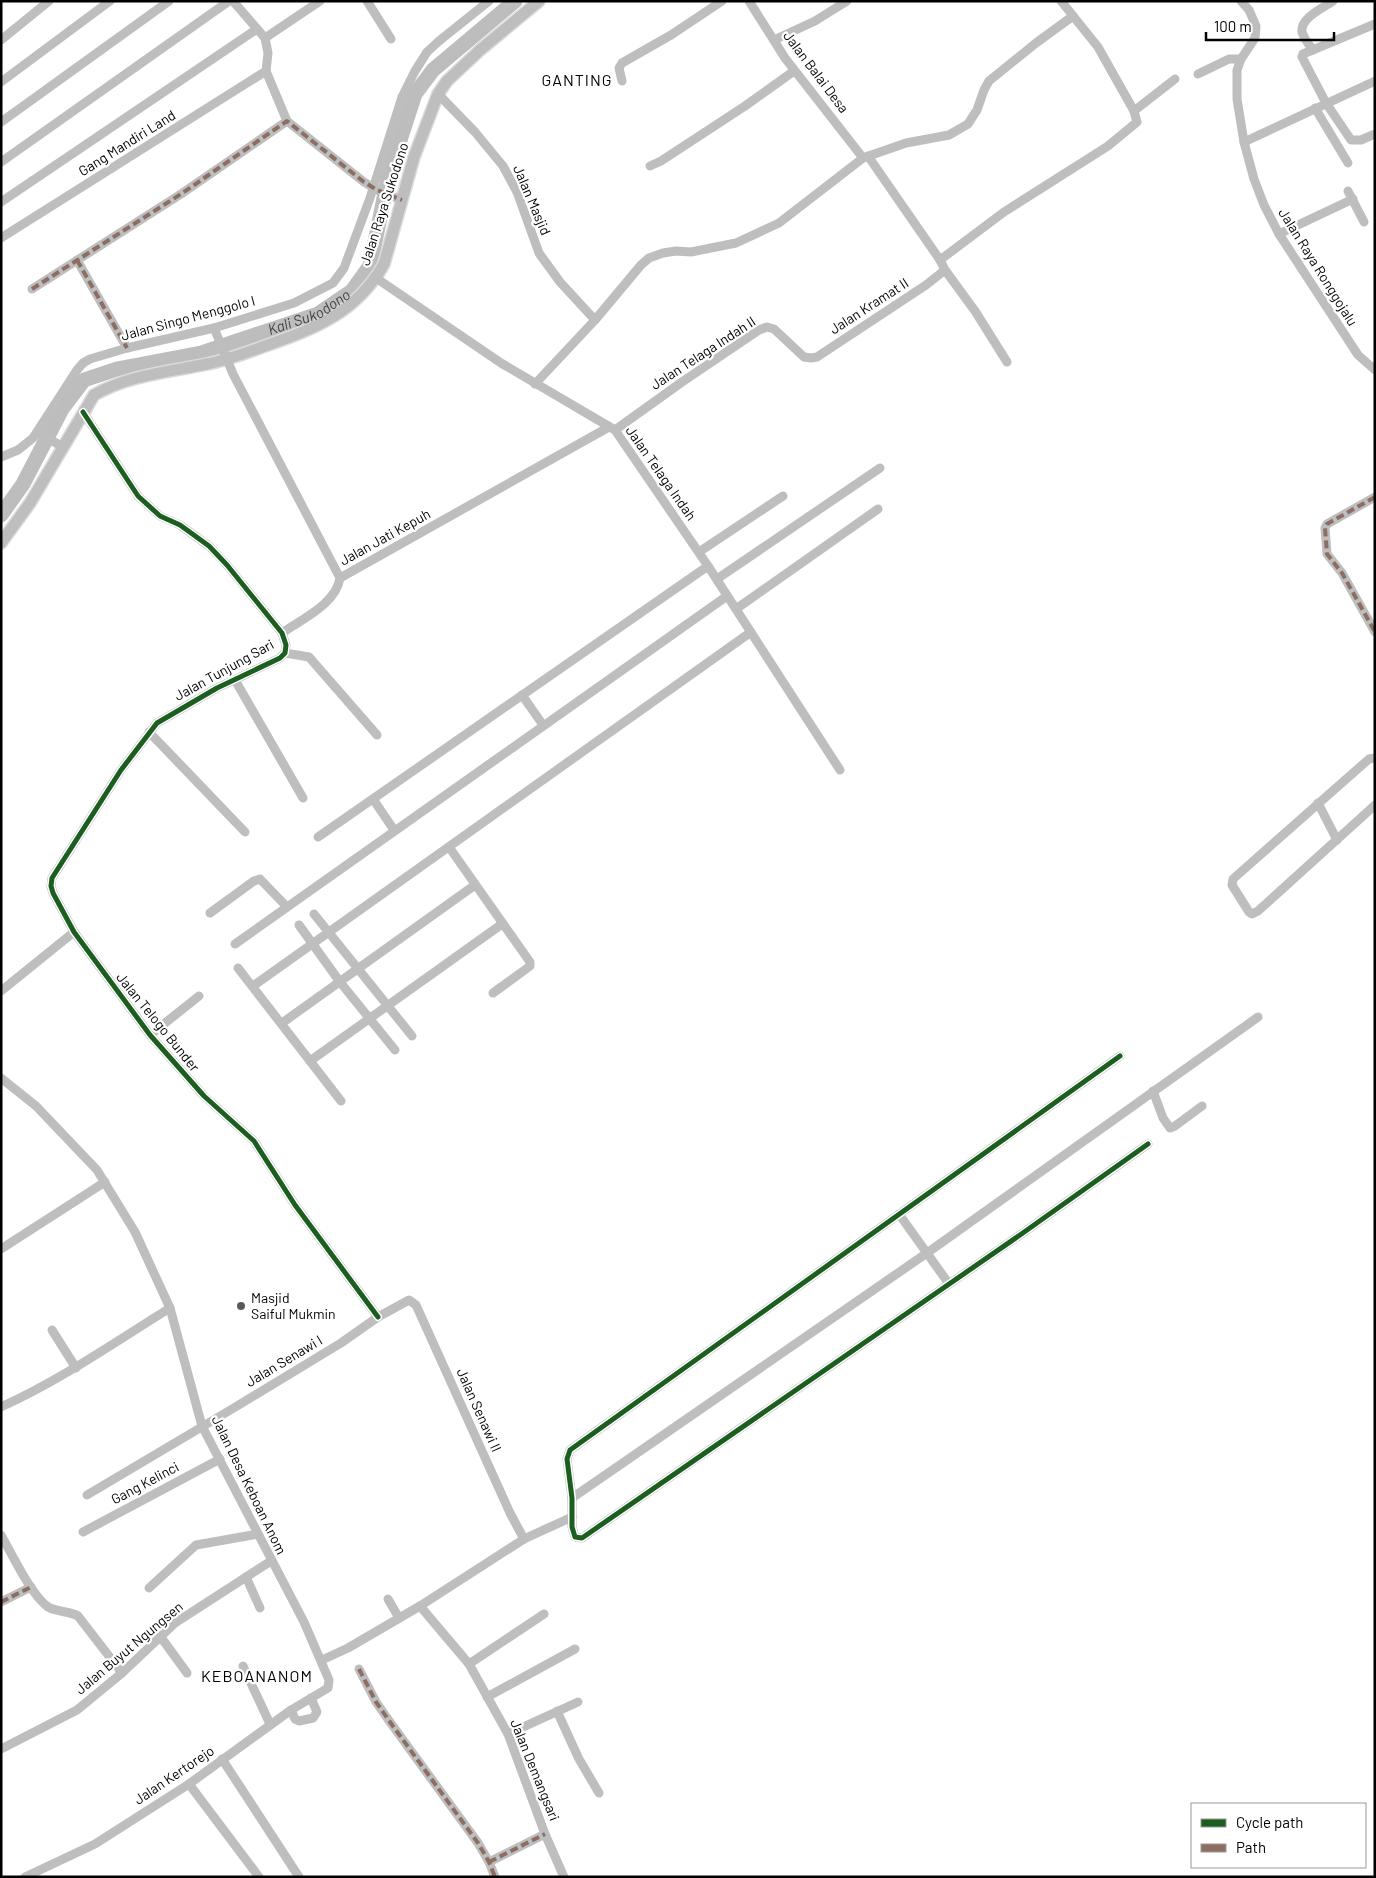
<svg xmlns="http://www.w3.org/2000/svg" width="1376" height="1878" font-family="Barlow,sans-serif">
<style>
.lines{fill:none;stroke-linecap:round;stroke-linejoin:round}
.river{stroke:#bdbdbd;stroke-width:15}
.major-casing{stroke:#dbdbdb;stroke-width:14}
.minor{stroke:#bebebe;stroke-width:9}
.major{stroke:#bebebe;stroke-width:11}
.quiet{stroke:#8d6e63;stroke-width:4;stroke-dasharray:8 4;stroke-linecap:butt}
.cycleway-casing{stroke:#fff;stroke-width:8}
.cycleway{stroke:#1b5e20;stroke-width:5}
.poi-dot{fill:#595959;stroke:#fff;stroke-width:2}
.labels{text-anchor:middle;stroke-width:4.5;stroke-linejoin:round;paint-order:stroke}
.street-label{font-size:14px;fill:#000;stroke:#fff}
.poi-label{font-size:14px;fill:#000;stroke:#fff;text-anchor:start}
.water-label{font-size:15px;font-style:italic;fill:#424242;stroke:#fff}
.quarter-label{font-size:16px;letter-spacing:1px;fill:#000;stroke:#fff}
</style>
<rect width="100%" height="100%" fill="#fff"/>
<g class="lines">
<path class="river" id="s1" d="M1,515L23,484L62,409L84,380L117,369L201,353L318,314L352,291L370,266L389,174L415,94L433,70L515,1"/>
<defs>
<path id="major" d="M1,543L30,503L94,395C129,375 168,372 207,364C227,360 246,353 265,346C316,328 356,313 384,264L414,157L438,94L447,81L480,50L539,1"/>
</defs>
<use href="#major" class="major-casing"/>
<g class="minor">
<polyline points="233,1 265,38 268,53 266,71 287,121 364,182 377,190 402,200"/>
<polyline points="367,1 391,39"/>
<polyline points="749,1 785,58 863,158"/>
<polyline points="1241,1 1249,10 1256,26 1255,38 1241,59 1237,70 1237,99 1244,142 1254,179 1264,205 1279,234 1358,355 1375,370"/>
<polyline points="1375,24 1303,54 1302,57 1326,103 1351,140 1361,140 1375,134"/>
<polyline points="265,38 320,1"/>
<polyline points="1,40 49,1"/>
<polyline points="774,40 815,21 847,1"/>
<path d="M1313,50C1309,45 1304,38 1302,32C1300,18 1323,8 1333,1"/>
<polyline points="1198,74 1229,59 1241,59"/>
<polyline points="622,81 619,68 622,63 671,35 722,1"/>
<polyline points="1,82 110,1"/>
<polyline points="438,94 475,132 503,166 517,192 539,253 560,282 595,320"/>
<polyline points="1315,108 1348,163"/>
<polyline points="1134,111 1175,79"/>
<polyline points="1,122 169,1"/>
<polyline points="1244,142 1375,81"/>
<polyline points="868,156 940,260 945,270 975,311 1007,362"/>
<polyline points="1,162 229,1"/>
<polyline points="650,166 661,161 745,106 794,71"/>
<polyline points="1348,191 1364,222"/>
<polyline points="1,202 257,29"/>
<polyline points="1279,234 1353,199"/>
<polyline points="1,238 266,71"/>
<polyline points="77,260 127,348"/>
<polyline points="940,260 1004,212 1108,146 1137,122 1134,111 1098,47 1061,1"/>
<polyline points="376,278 501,363 615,430 708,566 840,770"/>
<polyline points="32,289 181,194 287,121"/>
<path d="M214,328L233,374L340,578C336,604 302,619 282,633"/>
<polyline points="535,384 595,320 641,265 649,258 663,253 676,251 691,252 736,243 779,223 863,158 906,143 949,135 968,124 977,110 984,90 989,81 1036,43 1073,16"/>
<polyline points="83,412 138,496 160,516 180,525 209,546 227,565 282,633 286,645 285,653 280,658 217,688 157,723 121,770 52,878 51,886 53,893 74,932 150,1035 204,1096 254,1141 295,1205 378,1317"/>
<polyline points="615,430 682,382 759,330 767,327 774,329 804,357 811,358 817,357 926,285 945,270"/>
<polyline points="37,432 63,447"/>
<polyline points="1,457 18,450 33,438 77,370 83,363 90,359 127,348 214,328 294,303 333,283 344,268 370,198 402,97 415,71 427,52 439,41 489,1"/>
<polyline points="1375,497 1327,524 1325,528 1327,554 1342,573 1375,632"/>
<polyline points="699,552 783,496"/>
<polyline points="340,578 609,427"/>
<polyline points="717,579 880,468"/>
<polyline points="736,609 878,509"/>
<polyline points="285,653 309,657 377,735"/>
<polyline points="235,680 303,798"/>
<polyline points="522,695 543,725"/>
<polyline points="149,732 245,832"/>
<polyline points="1375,758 1369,759 1233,879 1232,885 1249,912 1252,914 1258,911 1375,805"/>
<polyline points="373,799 394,830"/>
<polyline points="1318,803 1337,840"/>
<polyline points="318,837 708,566"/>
<polyline points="449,847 530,962 530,966 526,969 493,993"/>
<polyline points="210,913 254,881 260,879 287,907"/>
<polyline points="314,914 412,1036"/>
<polyline points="299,925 340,982 395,1050"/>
<polyline points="235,944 727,596"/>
<polyline points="238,968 341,1101"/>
<polyline points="253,986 751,632"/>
<polyline points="1,991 74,932"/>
<polyline points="282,1023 475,885"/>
<polyline points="150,1035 199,996"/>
<polyline points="1120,1056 570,1450 567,1459 572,1498 572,1527 575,1537 582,1538 1020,1235 1148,1144"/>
<polyline points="310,1061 502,924"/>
<polyline points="1,1078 36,1106 97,1170 135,1232 170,1308 202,1426 304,1622 329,1680 328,1688 291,1710 189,1784 95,1844 25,1877"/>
<polyline points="1153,1091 1163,1118 1170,1128 1175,1126 1202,1106"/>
<polyline points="899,1214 949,1284"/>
<polyline points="1,1249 105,1182"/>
<polyline points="52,1330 76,1368"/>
<path d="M1,1407C61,1380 115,1342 170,1308"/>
<polyline points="87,1495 232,1409 341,1343 378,1317 409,1300 416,1305 510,1513 524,1539"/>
<polyline points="572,1498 927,1253 1258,1017"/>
<polyline points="83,1532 220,1459"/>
<path d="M1,1535C12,1554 31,1595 48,1607C57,1612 69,1611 78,1616L122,1673"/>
<polyline points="246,1577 260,1608"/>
<polyline points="149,1588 196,1545 258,1534"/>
<polyline points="388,1599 399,1618"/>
<polyline points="1,1602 31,1587"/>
<polyline points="420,1606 469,1664 508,1734 545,1834 564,1877"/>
<polyline points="160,1636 187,1673"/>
<polyline points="322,1660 348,1648 420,1606 524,1539 572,1517"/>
<polyline points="469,1664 544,1614"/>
<polyline points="243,1666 270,1724"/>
<polyline points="359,1669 376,1702 390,1722 478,1843 489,1862 495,1877"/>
<polyline points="487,1697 575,1649"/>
<polyline points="291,1710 295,1719 299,1721 313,1718 317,1712 311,1698"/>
<polyline points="557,1711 579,1759 599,1793"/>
<polyline points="508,1734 578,1702"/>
<polyline points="1,1749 77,1710 122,1673 175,1623 271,1561"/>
<polyline points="222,1759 299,1877"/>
<polyline points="189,1784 259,1877"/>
<polyline points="489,1862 545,1834"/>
</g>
<use href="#major" class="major"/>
<g class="quiet">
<polyline points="77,260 127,348"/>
<polyline points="32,289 181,194 287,121 364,182 377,190 402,200"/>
<polyline points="1375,497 1327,524 1325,528 1327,554 1342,573 1375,632"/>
<polyline points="1,1602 31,1587"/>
<polyline points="359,1669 376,1702 390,1722 478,1843 489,1862 495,1877"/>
<polyline points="489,1862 545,1834"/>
</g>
<defs>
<g id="cycleway">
<polyline points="83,412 138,496 160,516 180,525 209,546 227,565 282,633 286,645 285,653 280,658 217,688 157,723 121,770 52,878 51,886 53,893 74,932 150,1035 204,1096 254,1141 295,1205 378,1317"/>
<polyline points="1120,1056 570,1450 567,1459 572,1498 572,1527 575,1537 582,1538 1020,1235 1148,1144"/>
</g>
</defs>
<use href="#cycleway" class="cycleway-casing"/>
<use href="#cycleway" class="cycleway"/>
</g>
<circle class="poi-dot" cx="241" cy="1306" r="5"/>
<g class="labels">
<g class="street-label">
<text transform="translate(816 72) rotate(53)" y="5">Jalan Balai Desa</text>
<text transform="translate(127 143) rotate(-32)" y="5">Gang Mandiri Land</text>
<text transform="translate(532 200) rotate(67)" y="5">Jalan Masjid</text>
<text transform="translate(384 204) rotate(-72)" y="5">Jalan Raya Sukodono</text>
<text transform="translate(1318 267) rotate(58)" y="5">Jalan Raya Ronggojalu</text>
<text transform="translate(869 306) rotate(-33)" y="5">Jalan Kramat II</text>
<text transform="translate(188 318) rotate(-15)" y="5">Jalan Singo Menggolo I</text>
<text transform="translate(703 353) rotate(-33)" y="5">Jalan Telaga Indah II</text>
<text transform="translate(661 473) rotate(55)" y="5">Jalan Telaga Indah</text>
<text transform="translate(385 537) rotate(-29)" y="5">Jalan Jati Kepuh</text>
<text transform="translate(224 670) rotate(-29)" y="5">Jalan Tunjung Sari</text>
<text transform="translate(158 1022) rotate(51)" y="5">Jalan Telogo Bunder</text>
<text transform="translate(284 1361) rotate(-31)" y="5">Jalan Senawi I</text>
<text transform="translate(479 1410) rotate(66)" y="5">Jalan Senawi II</text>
<text transform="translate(145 1483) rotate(-28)" y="5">Gang Kelinci</text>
<text transform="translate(249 1485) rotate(64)" y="5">Jalan Desa Keboan Anom</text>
<text transform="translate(129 1648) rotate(-40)" y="5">Jalan Buyut Ngungsen</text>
<text transform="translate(535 1770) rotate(68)" y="5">Jalan Demangsari</text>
<text transform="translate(174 1775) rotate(-34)" y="5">Jalan Kertorejo</text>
</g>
<g class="poi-label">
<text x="251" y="1303">Masjid<tspan x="251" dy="16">Saiful Mukmin</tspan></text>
</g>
<g class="water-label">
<text dy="5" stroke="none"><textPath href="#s1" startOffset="395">Kali Sukodono</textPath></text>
</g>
<g class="quarter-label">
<text x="577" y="86">GANTING</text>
<text x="257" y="1682">KEBOANANOM</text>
</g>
</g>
<rect width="1376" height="1878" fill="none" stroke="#000000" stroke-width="5"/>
<rect x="1191" y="1803" width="175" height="65" fill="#ffffff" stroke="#999999"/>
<rect x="1201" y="1819" width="25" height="8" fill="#1b5e20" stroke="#999999"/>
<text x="1236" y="1828" font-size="15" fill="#000000">Cycle path</text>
<rect x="1201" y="1844" width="25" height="8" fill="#8d6e63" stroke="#999999"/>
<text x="1236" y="1853" font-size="15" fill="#000000">Path</text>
<path d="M1206 32v8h128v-8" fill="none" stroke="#000000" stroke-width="2.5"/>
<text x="1214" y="32" font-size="15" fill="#000000" stroke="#ffffff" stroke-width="4" paint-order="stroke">100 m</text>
</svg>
